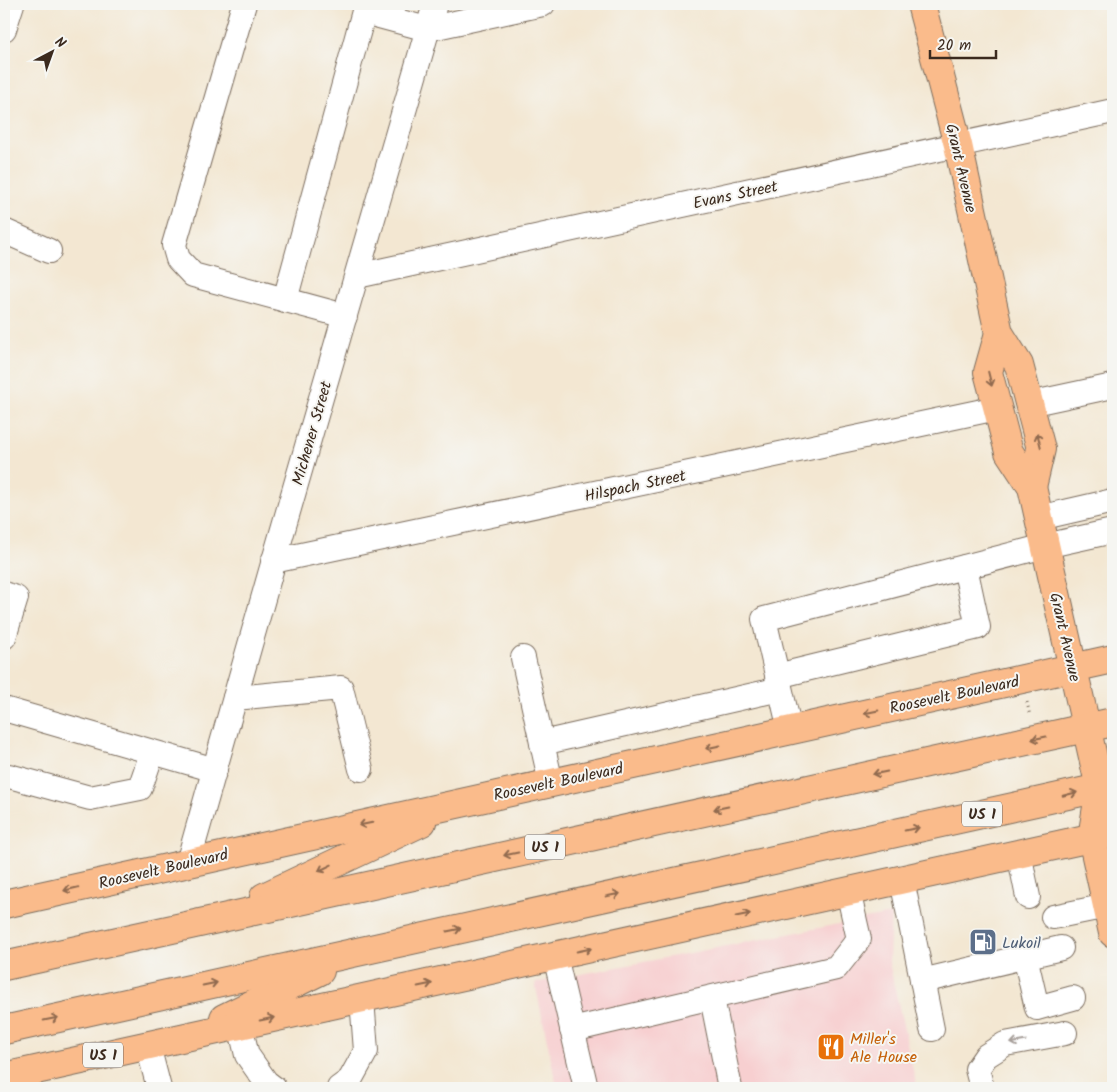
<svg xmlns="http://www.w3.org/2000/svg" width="1117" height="1092" font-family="Kalam,sans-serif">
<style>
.built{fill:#f7cfd0}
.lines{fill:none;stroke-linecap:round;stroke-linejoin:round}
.minor-casing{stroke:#7b6c5d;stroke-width:26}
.major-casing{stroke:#7b6c5d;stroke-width:30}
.highway-casing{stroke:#7b6c5d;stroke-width:30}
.path{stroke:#7b6c5d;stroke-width:3;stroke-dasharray:1 4;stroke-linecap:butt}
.minor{stroke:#fff;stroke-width:24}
.major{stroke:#fabb8b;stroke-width:28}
.highway{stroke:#fabb8b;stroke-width:28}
.oneway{stroke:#916b4f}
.oneway2{stroke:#a79f9a}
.labels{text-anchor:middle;stroke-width:4;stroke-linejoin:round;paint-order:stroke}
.shield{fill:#f6f6f2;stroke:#73675e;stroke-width:1}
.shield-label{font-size:15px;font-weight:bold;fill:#3b2a1e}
.street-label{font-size:16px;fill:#3b2a1e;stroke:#f6f6f2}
.service-label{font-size:16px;fill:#4e5e75;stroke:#f6f6f2;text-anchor:start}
.food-label{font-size:16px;fill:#c56008;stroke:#f6f6f2;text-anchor:start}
</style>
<rect width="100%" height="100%" fill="#f6f6f2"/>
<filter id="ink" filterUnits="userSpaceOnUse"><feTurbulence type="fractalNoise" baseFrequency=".02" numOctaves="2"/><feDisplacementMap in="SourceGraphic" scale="10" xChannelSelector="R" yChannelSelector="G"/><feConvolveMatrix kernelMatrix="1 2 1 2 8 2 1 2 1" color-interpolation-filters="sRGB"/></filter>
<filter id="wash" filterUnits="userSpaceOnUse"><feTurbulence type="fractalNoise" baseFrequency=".0096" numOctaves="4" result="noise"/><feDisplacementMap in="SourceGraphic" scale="20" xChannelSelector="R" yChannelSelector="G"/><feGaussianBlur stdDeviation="1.12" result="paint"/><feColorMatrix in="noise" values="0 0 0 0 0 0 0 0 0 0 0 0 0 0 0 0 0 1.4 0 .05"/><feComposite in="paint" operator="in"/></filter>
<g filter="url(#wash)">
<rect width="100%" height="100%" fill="#f3e7d2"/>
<polygon class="built" points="891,914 889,962 917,1088 557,1088 535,983"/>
</g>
<g filter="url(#ink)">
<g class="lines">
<defs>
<g id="minor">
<polyline points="244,4 174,245 178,259 193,275 345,316"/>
<polyline points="364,12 427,29 543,4"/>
<polyline points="4,29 12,4"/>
<polyline points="4,231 49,251"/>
<polyline points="357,276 1113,111"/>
<polyline points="285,300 366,4"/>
<polyline points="1029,404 1113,386"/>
<polyline points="1039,518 1113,501"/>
<polyline points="273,561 997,408"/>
<polyline points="4,594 16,598 4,637"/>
<polyline points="523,658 542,743"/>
<polyline points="777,676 978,627 965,567"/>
<polyline points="235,698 341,688 361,769"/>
<polyline points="4,709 215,770"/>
<polyline points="790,730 764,619 1045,546 1113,531"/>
<polyline points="4,777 9,776 90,798 140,788 152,753"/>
<polyline points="551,783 542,743 780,689"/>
<polyline points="1019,853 1028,897"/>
<path d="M188,863C268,576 353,290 435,4"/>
<polyline points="902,880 932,1029"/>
<polyline points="1053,917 1107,906"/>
<polyline points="555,956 586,1088"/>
<polyline points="1025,956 1037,1008 1073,998"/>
<polyline points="922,981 1061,948"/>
<polyline points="712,998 730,1088"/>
<polyline points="240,1025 247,1055 266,1082 274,1088"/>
<polyline points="572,1030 836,968 859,939 848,891"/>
<polyline points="148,1046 159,1088"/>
<polyline points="339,1088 350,1080 366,1051 362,999"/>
<polyline points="982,1088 977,1069 986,1056 1005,1044 1065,1033"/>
</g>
<g id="major">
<polyline points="921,4 958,145 999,333 1019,365 1041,449 1032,487"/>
<polyline points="999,333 988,372 1009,452 1032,487 1100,788 1092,838 1113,933"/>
</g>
<g id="highway">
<polyline points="264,897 422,822"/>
<polyline points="4,904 1113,659"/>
<polyline points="4,966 1113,722"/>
<polyline points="224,1018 320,971"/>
<polyline points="4,1030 1113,785"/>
<polyline points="4,1077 1113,833"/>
</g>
</defs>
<use href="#minor" class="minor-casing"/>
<use href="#major" class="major-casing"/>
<use href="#highway" class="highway-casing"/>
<polyline class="path" points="1027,702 1030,716"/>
<use href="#minor" class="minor"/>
<use href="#major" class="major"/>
<use href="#highway" class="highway"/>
</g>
<defs><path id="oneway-shaft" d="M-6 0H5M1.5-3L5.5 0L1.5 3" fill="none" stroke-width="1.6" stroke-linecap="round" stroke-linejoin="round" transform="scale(1.25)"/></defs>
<g class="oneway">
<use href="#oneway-shaft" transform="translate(990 379) rotate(76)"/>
<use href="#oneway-shaft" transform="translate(1039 440) rotate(-104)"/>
<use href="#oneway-shaft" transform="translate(871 712) rotate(168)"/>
<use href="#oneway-shaft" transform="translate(1039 738) rotate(168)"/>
<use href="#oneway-shaft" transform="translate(713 747) rotate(168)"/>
<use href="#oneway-shaft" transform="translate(880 773) rotate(168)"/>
<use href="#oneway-shaft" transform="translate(1070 794) rotate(-13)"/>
<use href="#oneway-shaft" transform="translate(721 808) rotate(168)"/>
<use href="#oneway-shaft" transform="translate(366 824) rotate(168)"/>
<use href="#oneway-shaft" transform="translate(912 829) rotate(-12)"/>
<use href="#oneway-shaft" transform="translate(511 854) rotate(168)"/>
<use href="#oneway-shaft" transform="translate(325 868) rotate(154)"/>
<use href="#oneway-shaft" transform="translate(71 889) rotate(167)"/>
<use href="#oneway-shaft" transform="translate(613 895) rotate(-12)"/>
<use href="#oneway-shaft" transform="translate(743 915) rotate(-12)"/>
<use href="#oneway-shaft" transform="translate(454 930) rotate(-12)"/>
<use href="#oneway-shaft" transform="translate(584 950) rotate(-12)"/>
<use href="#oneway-shaft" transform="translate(210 984) rotate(-12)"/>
<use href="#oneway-shaft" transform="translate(425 985) rotate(-12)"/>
<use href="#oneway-shaft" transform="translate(51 1019) rotate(-12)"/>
<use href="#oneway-shaft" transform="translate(267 1019) rotate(-12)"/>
</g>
<use class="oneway2" href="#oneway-shaft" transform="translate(1018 1042) rotate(170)"/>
</g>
<defs>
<symbol id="fuel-square" viewBox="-11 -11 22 22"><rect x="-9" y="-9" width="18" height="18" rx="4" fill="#5c6f8a" stroke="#f6f6f2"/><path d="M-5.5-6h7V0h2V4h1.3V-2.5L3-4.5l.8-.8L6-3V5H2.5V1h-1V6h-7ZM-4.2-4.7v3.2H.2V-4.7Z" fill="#fff"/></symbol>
<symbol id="restaurant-square" viewBox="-11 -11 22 22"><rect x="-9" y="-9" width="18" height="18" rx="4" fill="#e8710a" stroke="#f6f6f2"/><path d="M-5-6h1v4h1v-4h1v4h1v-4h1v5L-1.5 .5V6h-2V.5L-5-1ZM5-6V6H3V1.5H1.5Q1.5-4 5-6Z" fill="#fff"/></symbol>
</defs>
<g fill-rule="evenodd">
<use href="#fuel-square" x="967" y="926" width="32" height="32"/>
<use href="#restaurant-square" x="815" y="1031" width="32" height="32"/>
</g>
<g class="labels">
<g class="shield">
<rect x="962" y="801.5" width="40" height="25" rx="4"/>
<rect x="525" y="834.5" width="40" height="25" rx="4"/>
<rect x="83" y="1042.5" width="40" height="25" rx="4"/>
</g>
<g class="shield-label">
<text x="982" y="819">US 1</text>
<text x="545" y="852">US 1</text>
<text x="103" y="1060">US 1</text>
</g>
<g class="street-label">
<text transform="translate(962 168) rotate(77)" y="6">Grant Avenue</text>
<text transform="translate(735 194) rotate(-12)" y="6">Evans Street</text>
<text transform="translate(311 433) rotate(-74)" y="6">Michener Street</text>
<text transform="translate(635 485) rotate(-12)" y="6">Hilspach Street</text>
<text transform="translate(1066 637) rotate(77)" y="6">Grant Avenue</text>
<text transform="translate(954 694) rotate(-12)" y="6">Roosevelt Boulevard</text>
<text transform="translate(558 781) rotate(-12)" y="6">Roosevelt Boulevard</text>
<text transform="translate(163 868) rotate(-13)" y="6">Roosevelt Boulevard</text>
</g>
<g class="service-label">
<text x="1002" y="948">Lukoil</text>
</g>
<g class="food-label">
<text x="850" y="1044">Miller's<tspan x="850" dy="18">Ale House</tspan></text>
</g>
</g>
<rect width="1117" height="1092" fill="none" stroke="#f6f6f2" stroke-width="20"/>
<g transform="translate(52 52) rotate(41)" stroke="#f6f6f2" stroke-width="4" paint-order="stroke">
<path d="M0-4L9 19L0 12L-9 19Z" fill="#3b2a1e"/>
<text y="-8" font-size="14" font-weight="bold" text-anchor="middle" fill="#3b2a1e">N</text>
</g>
<path d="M930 50v8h66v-8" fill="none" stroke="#3b2a1e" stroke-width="2.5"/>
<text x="937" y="50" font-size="15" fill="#3b2a1e" stroke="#f6f6f2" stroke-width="4" paint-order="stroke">20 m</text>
</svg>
